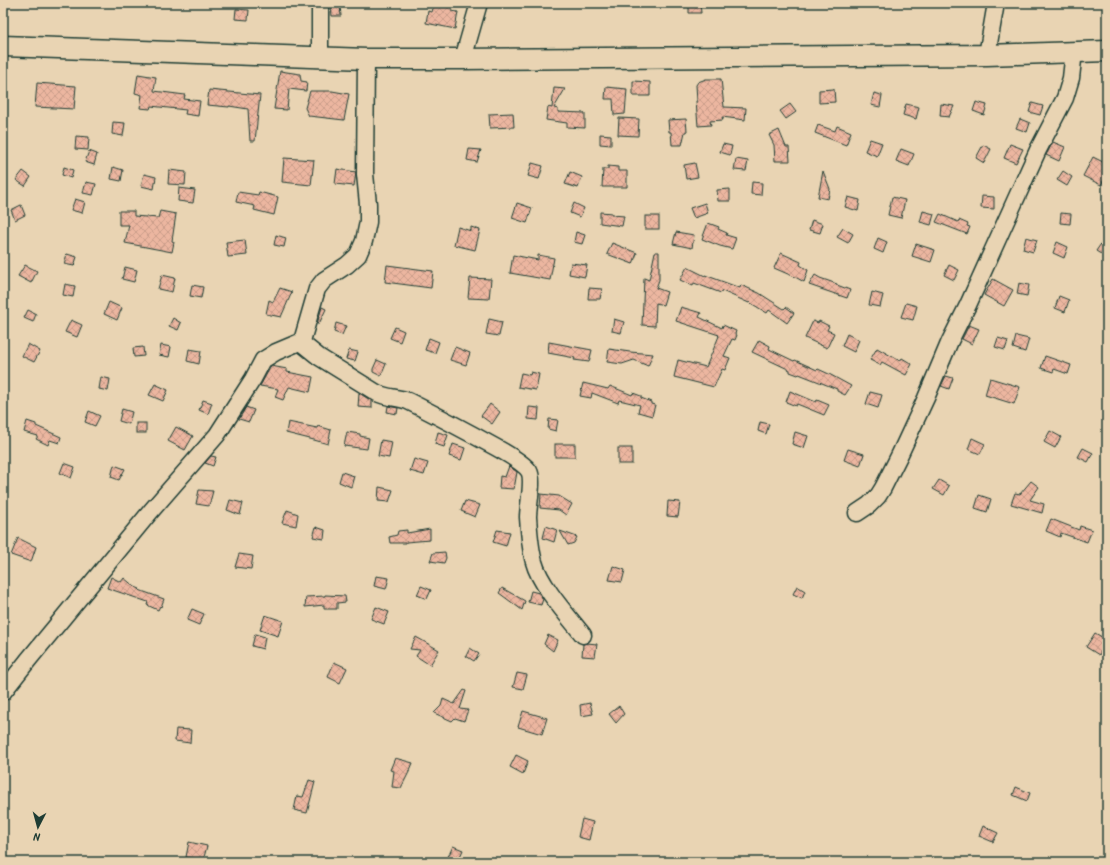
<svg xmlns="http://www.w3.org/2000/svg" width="1110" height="865" font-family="Kalam,sans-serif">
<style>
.building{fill:url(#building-cross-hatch);stroke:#1f3d34}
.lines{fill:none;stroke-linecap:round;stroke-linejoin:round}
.minor-casing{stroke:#1f3d34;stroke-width:19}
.major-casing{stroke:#1f3d34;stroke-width:23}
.minor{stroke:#e9d4b3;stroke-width:16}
.major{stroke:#e9d4b3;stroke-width:20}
</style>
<defs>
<pattern id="building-cross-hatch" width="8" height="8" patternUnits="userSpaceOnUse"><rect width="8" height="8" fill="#ecb6a0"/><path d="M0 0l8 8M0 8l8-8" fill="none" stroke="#ca9d8a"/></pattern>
</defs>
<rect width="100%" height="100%" fill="#e9d4b3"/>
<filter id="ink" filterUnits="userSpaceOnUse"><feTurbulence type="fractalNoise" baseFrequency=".025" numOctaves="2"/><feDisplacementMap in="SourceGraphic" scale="8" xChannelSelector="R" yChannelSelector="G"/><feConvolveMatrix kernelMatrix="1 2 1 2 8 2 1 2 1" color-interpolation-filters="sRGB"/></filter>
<g filter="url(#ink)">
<g class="building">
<polygon points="434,3 452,6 451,11 458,12 455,29 426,23 428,11 432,12"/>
<polygon points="689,3 700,3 701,13 689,13"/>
<polygon points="340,5 341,16 332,16 331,6"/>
<polygon points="236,9 249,10 248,20 235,19"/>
<polygon points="280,71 300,74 301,81 307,82 306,91 289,89 287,110 274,109"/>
<polygon points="138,74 156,77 154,91 185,95 184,99 200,101 198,116 185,114 186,110 151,106 150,109 140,108 142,95 135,93"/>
<polygon points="706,79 721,79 724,107 746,108 745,120 722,117 723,120 710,121 711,125 698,126 696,101 697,101 696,85 698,82"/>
<polygon points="633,81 650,82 650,96 633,96"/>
<polygon points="37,83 76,86 74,109 35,107"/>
<polygon points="606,87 627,89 625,114 614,115 613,99 605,99"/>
<polygon points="554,88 565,89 554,108 558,109 558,112 585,113 585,128 567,127 567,123 546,120 548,107 552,108"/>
<polygon points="834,89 835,102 819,103 819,90"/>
<polygon points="209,90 260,95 255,141 250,141 248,109 229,106 229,107 207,105"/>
<polygon points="310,91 332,91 349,94 344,120 309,116 305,108"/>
<polygon points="874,93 882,95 880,107 871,105"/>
<polygon points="976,102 987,105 984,115 973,111"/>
<polygon points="1032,103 1043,106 1040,115 1029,112"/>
<polygon points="790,104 796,112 786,119 780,111"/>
<polygon points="906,104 919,107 916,119 903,115"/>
<polygon points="941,104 954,106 949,117 940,116"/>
<polygon points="513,113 514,127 490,128 489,114"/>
<polygon points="619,118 639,119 638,136 618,135"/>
<polygon points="686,119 687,131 685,132 682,145 672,145 671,132 669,132 668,120"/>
<polygon points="1020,119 1030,123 1027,132 1016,128"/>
<polygon points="113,122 125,123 123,136 112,134"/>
<polygon points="818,125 835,131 837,126 851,132 846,145 815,133"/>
<polygon points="779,130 786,147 789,147 790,161 775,161 774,145 769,135"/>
<polygon points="600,134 611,135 611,145 600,144"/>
<polygon points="76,136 89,137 88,150 75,149"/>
<polygon points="870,139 882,143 877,156 865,151"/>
<polygon points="1053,142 1065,147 1059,161 1046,155"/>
<polygon points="723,144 732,146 730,155 720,152"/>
<polygon points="1010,144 1023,149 1016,163 1004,158"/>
<polygon points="983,145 991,149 984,163 976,158"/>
<polygon points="469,149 481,150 477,162 467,160"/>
<polygon points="901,149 914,154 909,166 896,161"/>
<polygon points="89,151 97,154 94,165 85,162"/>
<polygon points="1093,157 1107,164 1107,174 1101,185 1083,176"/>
<polygon points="284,158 314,160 311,185 282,182"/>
<polygon points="736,159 748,161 746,171 734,170"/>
<polygon points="532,163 543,166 539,179 528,176"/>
<polygon points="695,163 698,177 686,179 684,165"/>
<polygon points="608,166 618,167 618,171 627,171 627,187 602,187 603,169 608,169"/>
<polygon points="64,167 73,170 71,178 62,175"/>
<polygon points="113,167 123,170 121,181 111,179"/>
<polygon points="337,169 356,172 354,186 335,184"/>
<polygon points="169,170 186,172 185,185 168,184"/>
<polygon points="23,171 31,177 25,186 16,180"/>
<polygon points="823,171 830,189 828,199 818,197"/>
<polygon points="1063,171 1072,177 1067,186 1057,180"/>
<polygon points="570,172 582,177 578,188 565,184"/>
<polygon points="144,174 156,177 154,189 141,186"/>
<polygon points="86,182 96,184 93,195 83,193"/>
<polygon points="752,182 762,183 761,195 751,194"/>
<polygon points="179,188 195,190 193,203 178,201"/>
<polygon points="730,189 730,201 718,201 717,190"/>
<polygon points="238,192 258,195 259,192 278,197 274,215 254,210 255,206 236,202"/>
<polygon points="982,196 994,197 994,209 981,208"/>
<polygon points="848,197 860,200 858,211 845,207"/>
<polygon points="892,197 905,200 901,218 888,215"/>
<polygon points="75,199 85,202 82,213 71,210"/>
<polygon points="517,203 532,208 527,223 512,218"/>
<polygon points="574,203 584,208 580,217 570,213"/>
<polygon points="705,203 708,213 694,218 690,208"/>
<polygon points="21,205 25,215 15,220 11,210"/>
<polygon points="119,211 134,211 134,216 158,218 160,211 176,214 172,241 174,242 172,252 125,243 129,225 119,225"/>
<polygon points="923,211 934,214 931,225 920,222"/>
<polygon points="600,212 612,213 612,215 624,216 622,226 600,223"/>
<polygon points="1061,213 1071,214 1070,224 1060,223"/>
<polygon points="940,214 958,222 959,220 968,224 967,226 970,227 967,234 936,222"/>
<rect x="645" y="216" width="14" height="13"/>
<polygon points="812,220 823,224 820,233 809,230"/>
<polygon points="708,223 719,227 718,229 727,233 726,235 736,238 732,249 720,246 702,239"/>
<polygon points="458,227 471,231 471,227 480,230 475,250 454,245"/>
<polygon points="843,228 853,234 848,243 837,237"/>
<polygon points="576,232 585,235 582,244 574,242"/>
<polygon points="676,232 694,235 692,248 673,244"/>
<polygon points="276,235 286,238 284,247 274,245"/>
<polygon points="1107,235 1107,258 1096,251"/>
<polygon points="1026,237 1037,240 1033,252 1023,249"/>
<polygon points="878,238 887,242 883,253 874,249"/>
<polygon points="245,240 247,255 228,257 226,242"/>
<polygon points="1057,242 1068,247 1064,258 1053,253"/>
<polygon points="612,243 637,253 633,264 607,254"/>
<polygon points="916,244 935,250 931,262 912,256"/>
<polygon points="655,252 659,252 659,280 656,288 667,292 663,305 656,303 655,326 642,325 644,278 649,280"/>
<polygon points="781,253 801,262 800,265 808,270 804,282 797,278 774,268"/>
<polygon points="67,254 77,257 74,266 64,264"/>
<polygon points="513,255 538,260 538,255 554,258 550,280 510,273"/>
<polygon points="571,263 587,265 585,277 569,274"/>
<polygon points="25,265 37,271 31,283 18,276"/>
<polygon points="387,265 433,271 431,288 385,282"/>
<polygon points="949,265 959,270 954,280 944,275"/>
<polygon points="125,267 137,270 134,282 122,279"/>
<polygon points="687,267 705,276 705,275 740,288 741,285 759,293 784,309 786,307 794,313 787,323 769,310 767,313 749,302 749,303 722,291 721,293 694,283 693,286 680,280"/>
<polygon points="162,275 175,278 172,292 158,289"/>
<polygon points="815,275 820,278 837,284 837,285 850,290 847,298 809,285"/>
<polygon points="470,278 491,279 489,299 468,298"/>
<polygon points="993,279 1013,290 1004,306 984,295"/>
<polygon points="1019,283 1029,285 1027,296 1017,294"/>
<polygon points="65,284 75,286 73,297 63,295"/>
<polygon points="192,285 203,287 201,298 190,296"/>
<polygon points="280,288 292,292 281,317 266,314 269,300 273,302"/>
<polygon points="589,288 602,289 600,299 588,299"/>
<polygon points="872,292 883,295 880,307 869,305"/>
<polygon points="1059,296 1069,300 1065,312 1055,308"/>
<polygon points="109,302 122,308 117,320 104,314"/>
<polygon points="906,303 917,306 913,320 901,317"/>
<polygon points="322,307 326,309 319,324 317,324"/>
<polygon points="681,307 701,313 699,317 722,328 723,325 736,331 735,334 737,335 735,340 732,339 724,356 730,358 725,370 722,369 714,387 674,377 678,360 706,367 719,336 718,336 719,335 676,321"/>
<polygon points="28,310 36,314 33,322 24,318"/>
<polygon points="173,318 181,323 178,330 169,326"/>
<polygon points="489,319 502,322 499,336 486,334"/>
<polygon points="614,319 624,322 621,333 612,331"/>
<polygon points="71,320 82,325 77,337 65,332"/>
<polygon points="813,321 818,323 819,321 829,326 827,330 834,333 827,348 805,338"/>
<polygon points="336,323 346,326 342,335 334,332"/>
<polygon points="969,325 979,329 972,344 962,339"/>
<polygon points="395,327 404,331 400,342 390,338"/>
<polygon points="847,334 859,340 854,352 842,346"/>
<polygon points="1016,336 1029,339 1025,352 1013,348"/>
<polygon points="429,338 439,342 435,353 425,350"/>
<polygon points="998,338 1008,341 1005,350 995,347"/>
<polygon points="759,340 770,346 769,349 794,361 795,360 817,370 818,369 829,374 851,386 845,395 837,391 837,389 799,374 798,375 790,372 790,370 752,352"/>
<polygon points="549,342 592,350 589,362 574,360 575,358 548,353"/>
<polygon points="28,344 40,351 34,362 22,356"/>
<polygon points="161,345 171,347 169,357 159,355"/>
<polygon points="143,347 144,356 134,357 133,348"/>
<polygon points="455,347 470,353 466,365 450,360"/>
<polygon points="877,348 900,361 902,358 912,364 906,375 882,362 880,365 870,360"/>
<polygon points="189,349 201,351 199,364 187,361"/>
<polygon points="609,349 630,352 653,354 648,366 634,360 622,364 607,362"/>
<polygon points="349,350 358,352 355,361 346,359"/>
<polygon points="1045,356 1071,365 1068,374 1054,369 1053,372 1041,368"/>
<polygon points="377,360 386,364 381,376 373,372 373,369"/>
<polygon points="271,366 287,369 287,372 313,377 310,392 289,387 283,400 275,397 278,389 260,386"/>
<polygon points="531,372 539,374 536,390 518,387 521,373 530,375"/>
<polygon points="946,376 953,378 949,389 941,386"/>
<polygon points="101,377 110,379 108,391 99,389"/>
<polygon points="990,378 1020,387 1014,404 985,395"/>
<polygon points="583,383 608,389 610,386 632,395 633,393 641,396 641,398 651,402 651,404 655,405 652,416 638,412 640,405 619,400 618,403 592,393 591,398 580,396"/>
<polygon points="155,384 168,390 163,401 149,395"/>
<polygon points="790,391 816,402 817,400 829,405 824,415 797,404 796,406 786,402"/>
<polygon points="870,392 882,395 878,408 866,404"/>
<polygon points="359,393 372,401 372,408 358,407"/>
<polygon points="203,400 212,403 208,414 199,410"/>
<polygon points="490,404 500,412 492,424 481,416"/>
<polygon points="388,406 398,408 397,414 387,412"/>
<polygon points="246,407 254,410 249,422 239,419"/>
<polygon points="529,407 539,408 538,420 528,419"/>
<polygon points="122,409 132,412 129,424 119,421"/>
<polygon points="89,411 100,416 95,426 85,422"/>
<polygon points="549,419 558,420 556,431 548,429"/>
<polygon points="27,421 36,424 36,426 61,437 59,443 50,440 48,445 36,439 38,436 24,432"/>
<polygon points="288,422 317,428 318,426 331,430 328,444 314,440 286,433"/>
<polygon points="760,422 769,424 766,434 758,431"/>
<rect x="136" y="423" width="10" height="10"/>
<polygon points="176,427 193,436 185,450 168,441"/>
<polygon points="1050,431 1061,437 1055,448 1044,442"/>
<polygon points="347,432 360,434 360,436 369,438 367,449 344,446"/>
<polygon points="438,432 448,435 444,447 435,444"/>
<polygon points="795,432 808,436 804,448 792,444"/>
<polygon points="972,438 985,444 980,454 968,449"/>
<polygon points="381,440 392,442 389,458 378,456"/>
<polygon points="453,444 465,448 461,460 449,456"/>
<rect x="555" y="444" width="20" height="13"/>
<rect x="618" y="448" width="14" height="16"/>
<polygon points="1083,448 1093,453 1088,462 1078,457"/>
<polygon points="848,449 864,454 860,466 844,460"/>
<polygon points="211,456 216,457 213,466 205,463"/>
<polygon points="414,459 428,463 424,475 410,471"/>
<polygon points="64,463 75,467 71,478 60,473"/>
<polygon points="114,465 125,469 119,480 111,477"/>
<polygon points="509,466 517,472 514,489 499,488 500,476 505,477"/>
<polygon points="342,472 354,476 351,487 339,482"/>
<polygon points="939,480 949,486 944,495 933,489"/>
<polygon points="1031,481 1039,487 1030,500 1044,504 1042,513 1011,504 1015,493 1020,494"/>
<polygon points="379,487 393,490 389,502 378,501"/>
<polygon points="199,490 213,491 209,506 196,504"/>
<polygon points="541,494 559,496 572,504 566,515 559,510 540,508"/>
<polygon points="979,495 991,499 987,512 975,508"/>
<polygon points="230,500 243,503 240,515 227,510"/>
<polygon points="465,501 480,505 475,517 461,511"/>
<polygon points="668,501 680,502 678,517 667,516"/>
<polygon points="287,510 298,514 296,526 282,523"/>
<polygon points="1051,519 1079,530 1080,526 1092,530 1087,542 1061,533 1060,537 1046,531"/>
<polygon points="546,526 557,530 554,542 543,538"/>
<polygon points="316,527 325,530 324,539 313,537"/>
<polygon points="430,529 430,540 406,542 406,543 390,543 389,537 397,535 398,531 407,530 407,533"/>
<polygon points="497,530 510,532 506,546 493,542"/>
<polygon points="560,531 577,537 574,543 568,545"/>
<polygon points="18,538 36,547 31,562 11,555"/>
<polygon points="445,552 446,558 444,563 430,561 433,553"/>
<polygon points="239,554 253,556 251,569 235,567"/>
<polygon points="613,566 625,570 622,582 609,580"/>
<polygon points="376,576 389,578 386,589 374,586"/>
<polygon points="111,577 121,582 124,578 135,587 140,589 139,590 164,599 161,607 160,606 158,610 147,605 148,602 107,588"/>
<polygon points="421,586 431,590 427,599 417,595"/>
<polygon points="797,586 805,591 802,598 793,594"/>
<polygon points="502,588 525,601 522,610 499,593"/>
<polygon points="531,591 539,593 543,599 541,605 528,602"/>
<polygon points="325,595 345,596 346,602 337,603 337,609 324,609 324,605 305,607 306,597 325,596"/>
<polygon points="376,607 389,612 384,624 371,619"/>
<polygon points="192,609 204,614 199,625 187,620"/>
<polygon points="265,615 283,621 278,636 260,630"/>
<polygon points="1095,633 1107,640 1107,642 1099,655 1086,647"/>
<polygon points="255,634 265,637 263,649 252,646"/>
<polygon points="548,635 558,640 553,651 544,644"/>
<polygon points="416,637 439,650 430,665 416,656 420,650 410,649"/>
<polygon points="587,643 597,644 595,657 582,656 583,644"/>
<polygon points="470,648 479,654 474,661 466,656"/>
<polygon points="334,662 347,668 340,683 328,677"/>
<polygon points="517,673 527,675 523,689 513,687"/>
<polygon points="464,690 466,691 460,709 468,710 464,721 455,718 452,721 434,713 441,706 443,699 454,704"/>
<polygon points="590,703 593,714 581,716 580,705"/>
<polygon points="619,706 624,714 616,723 609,714"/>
<polygon points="523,711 547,718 542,734 518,727"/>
<polygon points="176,729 191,730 190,743 175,741"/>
<polygon points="516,755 528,761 523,774 510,767"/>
<polygon points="395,758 413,763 410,770 401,788 392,787 394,771 390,770"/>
<polygon points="309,780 315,782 307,813 294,810 297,796 303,797"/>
<polygon points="1016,787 1030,793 1027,801 1013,795"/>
<polygon points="582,819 593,822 589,840 578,837"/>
<polygon points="983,826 998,833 993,842 979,836"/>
<polygon points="189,842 207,846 203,861 186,857"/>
<polygon points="453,846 463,850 458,861 448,857"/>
</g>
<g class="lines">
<defs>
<g id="minor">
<polyline points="987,55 996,3"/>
<polyline points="320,57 320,3"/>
<polyline points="463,59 479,3"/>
<path d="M302,341L304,345L319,357L377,393C387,398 398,397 408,401C438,416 468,432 497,448C506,453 524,463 529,471C534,480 528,506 528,517C529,531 530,548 534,562C540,585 568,616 583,635"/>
<polyline points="857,513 869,505 878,496 883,488 900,454 926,398 950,341 968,305 1038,150 1065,98 1071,78 1074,51"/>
<polyline points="3,692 29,659 151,511 217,435 253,379 263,360 276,352 302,341 317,289 324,280 347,265 358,255 364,241 368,222 368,204 365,174 366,59"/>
</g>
<polyline id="major" points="3,46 366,59 463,59 987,55 1107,51"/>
</defs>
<use href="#minor" class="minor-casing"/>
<use href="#major" class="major-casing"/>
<use href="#minor" class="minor"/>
<use href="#major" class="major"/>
</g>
</g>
<rect width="1110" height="865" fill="none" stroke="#e9d4b3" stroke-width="16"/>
<rect x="8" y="8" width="1094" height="849" fill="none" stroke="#1f3d34" stroke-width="1.5" filter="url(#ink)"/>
<g transform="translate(38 827) rotate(186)" stroke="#e9d4b3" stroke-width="3" paint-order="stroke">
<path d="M0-3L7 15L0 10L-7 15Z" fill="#1f3d34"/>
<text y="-6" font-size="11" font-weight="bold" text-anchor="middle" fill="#1f3d34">N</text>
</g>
</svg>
